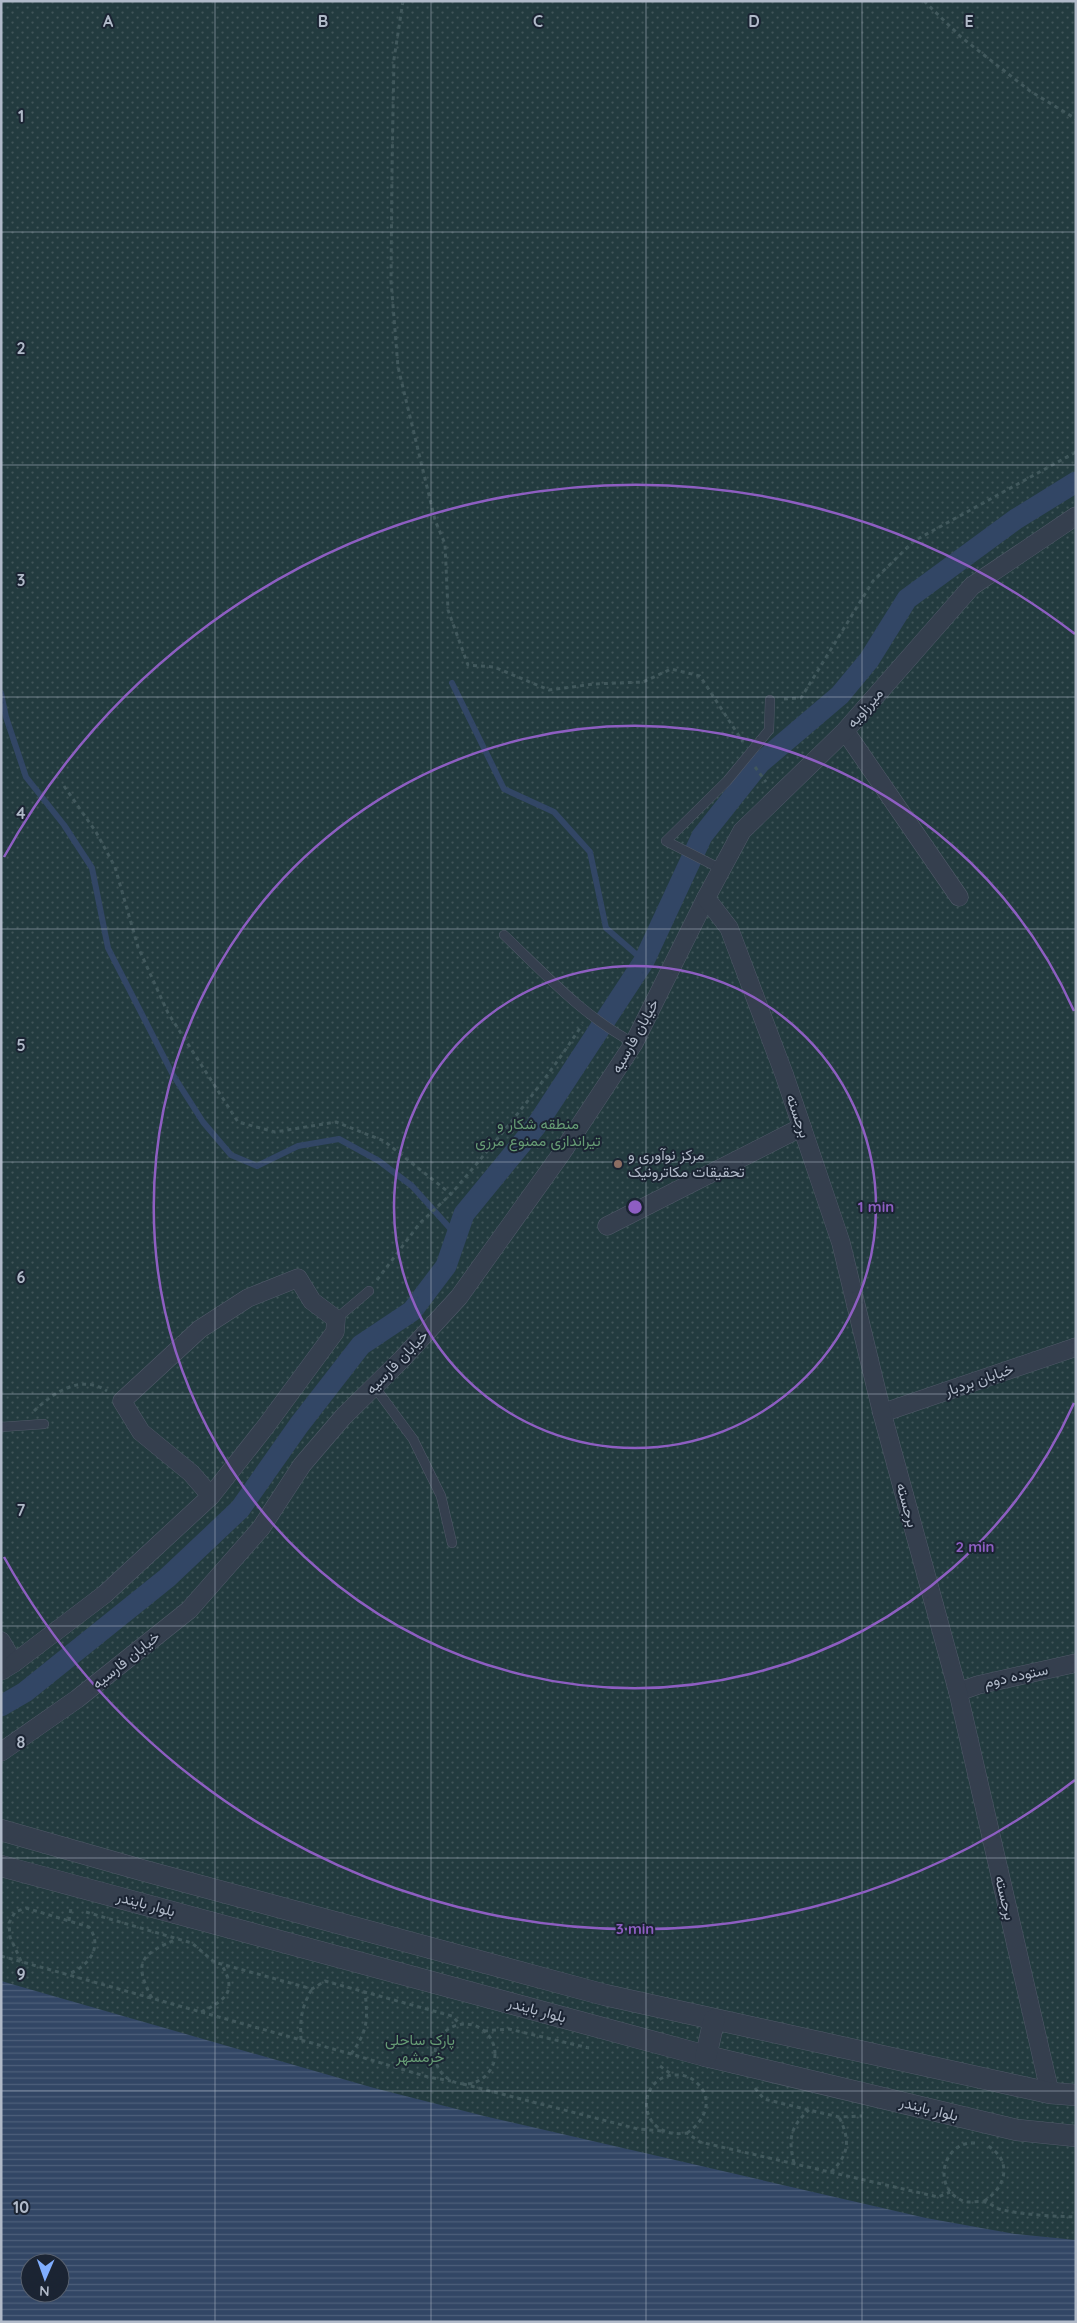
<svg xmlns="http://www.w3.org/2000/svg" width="1077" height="2323" font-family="Quicksand,Vazirmatn,sans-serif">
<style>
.park{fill:url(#park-dots);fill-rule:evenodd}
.water{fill:url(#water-rules);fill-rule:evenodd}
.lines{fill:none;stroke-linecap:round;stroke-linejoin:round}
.stream{stroke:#324665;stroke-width:6}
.canal{stroke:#324665;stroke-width:21}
.service-casing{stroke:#515a69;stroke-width:10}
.minor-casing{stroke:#515a69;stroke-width:19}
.tertiary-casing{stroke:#515a69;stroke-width:22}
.path{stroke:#41585c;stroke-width:3;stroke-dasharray:4 4;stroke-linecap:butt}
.service{stroke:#353f4e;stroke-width:9}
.minor{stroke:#353f4e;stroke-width:18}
.tertiary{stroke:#353f4e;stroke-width:21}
.grid{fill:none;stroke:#b1bac9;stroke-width:1;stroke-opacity:0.55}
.ring{fill:none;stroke:#8e5ec2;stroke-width:2.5}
.education-dot{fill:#8d6e63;stroke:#1b2433;stroke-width:2}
.labels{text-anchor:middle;stroke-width:4;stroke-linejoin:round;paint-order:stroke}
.street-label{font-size:15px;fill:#b1bac9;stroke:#1b2433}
.park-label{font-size:15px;fill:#669c74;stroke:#1b2433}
.poi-label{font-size:15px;fill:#b1bac9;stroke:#1b2433;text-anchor:start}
.grid-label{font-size:16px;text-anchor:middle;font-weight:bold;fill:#b1bac9;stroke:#1b2433;stroke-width:4;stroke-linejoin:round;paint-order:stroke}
.centre{fill:#8e5ec2;stroke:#1b2433;stroke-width:2.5}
.ring-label{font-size:15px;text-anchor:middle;font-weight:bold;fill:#8e5ec2;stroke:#1b2433;stroke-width:4;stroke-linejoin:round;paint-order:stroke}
</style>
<defs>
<pattern id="park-dots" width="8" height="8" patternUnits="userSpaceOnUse" patternTransform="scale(1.25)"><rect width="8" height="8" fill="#233b3f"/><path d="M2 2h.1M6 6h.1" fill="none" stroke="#415559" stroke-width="1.8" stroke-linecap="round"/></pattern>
<pattern id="water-rules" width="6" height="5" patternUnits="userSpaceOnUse" patternTransform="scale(1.25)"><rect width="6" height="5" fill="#324665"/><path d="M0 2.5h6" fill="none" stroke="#4d5f7a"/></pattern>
</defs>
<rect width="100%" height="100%" fill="#212d3e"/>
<path class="park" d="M1,1H1076V2322H1ZM30,2263H60V2293H30Z"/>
<path class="water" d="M1,1981L374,2088L484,2116L926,2218L1015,2234L1076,2240V2322H1ZM30,2263H60V2293H30Z"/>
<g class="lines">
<g class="stream">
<polyline points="452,683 504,789 554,812 590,852 606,928 644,961"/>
<polyline points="1,693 6,717 26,777 64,825 92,868 108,948 173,1075 203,1122 231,1155 257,1166 298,1146 339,1139 379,1161 412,1186 457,1236"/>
</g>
<polyline class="canal" points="1,1706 25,1692 167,1578 240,1509 299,1425 361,1345 412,1311 446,1266 464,1214 536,1126 644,961 702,836 760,763 840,695 869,660 907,599 1016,519 1076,482"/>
<defs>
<g id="service">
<polyline points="721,869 666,841 727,781 769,730 770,700"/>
<path d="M504,935C545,974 584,1017 634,1043"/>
<polyline points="336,1319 369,1291"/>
<polyline points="374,1386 413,1439 441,1496 452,1543"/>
<polyline points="1,1427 44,1424"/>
</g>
<g id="minor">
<polyline points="845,731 959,897"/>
<polyline points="607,1226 802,1127"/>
<polyline points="882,1413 1076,1347"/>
<polyline points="1,1641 14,1663 1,1671"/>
<polyline points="14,1663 105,1594 211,1496 266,1426 335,1332 336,1319 312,1301 298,1278 248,1298 200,1329 122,1401 141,1432 191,1473 211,1496"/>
<polyline points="958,1692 978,1685 1076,1663"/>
<polyline points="1,1752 77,1699 189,1610 261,1528 302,1465 343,1417 402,1359 459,1297 561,1154 634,1043 706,898"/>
<polyline points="1050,2093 958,1692 882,1413 841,1243 784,1074 729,928 706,898 742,831 845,731 972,586 1076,516"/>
</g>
<g id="tertiary">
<polyline points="1,1830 145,1871 605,1995 1050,2093 1076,2095"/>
<polyline points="1,1866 706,2056 1017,2130 1076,2136"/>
<polyline points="706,2056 714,2020"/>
</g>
</defs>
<use href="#service" class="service-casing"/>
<use href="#minor" class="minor-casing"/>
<use href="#tertiary" class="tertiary-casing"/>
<g class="path">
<polyline points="403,1 394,59 392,168 391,281 398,367 435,520 445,544 448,610 468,665 494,667 549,690 594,684 643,682 671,669 700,676 743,742"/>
<polyline points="924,1 961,37 1030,91 1076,119"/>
<polyline points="784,699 801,698 873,581 914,541 1076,452"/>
<polyline points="755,767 766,782"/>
<path d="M64,786L96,832L115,867L138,947L168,1013L238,1122L275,1132L336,1122L384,1141L451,1194C498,1139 543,1085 582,1025"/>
<polyline points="377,1280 420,1223 451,1194"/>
<path d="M34,1411C54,1392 81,1374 107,1391"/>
<polyline points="86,1912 192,1943 214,1962 312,1989 325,1981 452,2016 460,2024"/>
<polyline points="69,1921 71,1908"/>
<polyline points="1,1956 351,2054 428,2077 451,2081"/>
<path d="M21,1961L10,1937L9,1923L15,1912L26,1908L89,1927C104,1947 88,1967 68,1974"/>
<path d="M152,1998C132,1961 142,1954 177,1939"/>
<path d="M201,2012C226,2000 238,1991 221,1964"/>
<circle cx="465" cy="2054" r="30"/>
<polyline points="484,2031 509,2029 589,2048"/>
<path d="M301,2040C300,2019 301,2008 312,1989"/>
<path d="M351,2054C368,2031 368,2019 365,1992"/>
<polyline points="660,2066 671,2074"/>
<polyline points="463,2084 638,2129 662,2131"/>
<polyline points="755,2088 764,2099 809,2110 839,2117 862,2116"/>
<path d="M687,2133C705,2121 715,2099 696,2082C692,2078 685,2075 679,2075C635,2072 634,2141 687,2133L700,2142L938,2197L950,2192"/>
<path d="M975,2143C944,2141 932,2184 959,2199C968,2205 976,2200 985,2202C990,2203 994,2207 999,2209C1023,2215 1051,2216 1076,2217"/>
<path d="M794,2163C788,2139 790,2127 809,2110"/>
<path d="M831,2172C850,2154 850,2139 839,2117"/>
<path d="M984,2201C1007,2187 1013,2159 986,2145"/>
</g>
<use href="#service" class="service"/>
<use href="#minor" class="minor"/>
<use href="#tertiary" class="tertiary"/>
</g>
<path class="grid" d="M215,1V2322M431,1V2322M646,1V2322M862,1V2322M1,232H1076M1,465H1076M1,697H1076M1,929H1076M1,1162H1076M1,1394H1076M1,1626H1076M1,1858H1076M1,2091H1076"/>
<g class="ring">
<circle cx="635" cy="1207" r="241"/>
<path d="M1074 1403A481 481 0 1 1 1074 1011"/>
<path d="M1075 1780A722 722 0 0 1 4 1557M4 857A722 722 0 0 1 1075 634"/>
</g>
<circle class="education-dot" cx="618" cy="1164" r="5"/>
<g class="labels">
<g class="street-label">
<text transform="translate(865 708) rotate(-49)" y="5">میرزاویه</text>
<text transform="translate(635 1036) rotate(-61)" y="5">خیابان فارسیه</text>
<text transform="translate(798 1116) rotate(71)" y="5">برجسته</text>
<text transform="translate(397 1362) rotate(-46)" y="5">خیابان فارسیه</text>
<text transform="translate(979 1380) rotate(-19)" y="5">خیابان بردبار</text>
<text transform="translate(907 1505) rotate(75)" y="5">برجسته</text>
<text transform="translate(126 1660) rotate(-39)" y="5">خیابان فارسیه</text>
<text transform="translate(1016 1676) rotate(-12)" y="5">ستوده دوم</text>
<text transform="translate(1005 1898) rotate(77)" y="5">برجسته</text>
<text transform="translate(146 1904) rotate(15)" y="5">بلوار بایندر</text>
<text transform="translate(537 2010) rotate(15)" y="5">بلوار بایندر</text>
<text transform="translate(929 2109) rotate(14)" y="5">بلوار بایندر</text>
</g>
<g class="park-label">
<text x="538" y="1129">منطقه شکار و<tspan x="538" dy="17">تیراندازی ممنوع مرزی</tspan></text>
<text x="420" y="2045">پارک ساحلی<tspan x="420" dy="17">خرمشهر</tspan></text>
</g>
<g class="poi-label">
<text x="628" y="1160">مرکز نوآوری و<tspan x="628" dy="17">تحقیقات مکاترونیک</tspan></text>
</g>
</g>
<g class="grid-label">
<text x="108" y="27">A</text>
<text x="323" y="27">B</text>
<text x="538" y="27">C</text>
<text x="754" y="27">D</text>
<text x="969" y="27">E</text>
<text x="21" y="122">1</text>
<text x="21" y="354">2</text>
<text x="21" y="586">3</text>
<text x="21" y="819">4</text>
<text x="21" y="1051">5</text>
<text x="21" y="1283">6</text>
<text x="21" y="1516">7</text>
<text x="21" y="1748">8</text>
<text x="21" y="1980">9</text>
<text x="21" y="2213">10</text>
</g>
<circle cx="635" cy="1207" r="8" class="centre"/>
<g class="ring-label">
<text x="876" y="1212">1 min</text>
<text x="975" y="1552">2 min</text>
<text x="635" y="1934">3 min</text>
</g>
<rect width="1077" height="2323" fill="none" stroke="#b1bac9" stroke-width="5"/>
<g transform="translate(45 2278) rotate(182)"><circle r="24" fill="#1b2433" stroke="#57606f"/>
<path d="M0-4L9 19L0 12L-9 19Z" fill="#80aeff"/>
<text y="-8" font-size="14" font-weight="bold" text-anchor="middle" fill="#b1bac9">N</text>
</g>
</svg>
